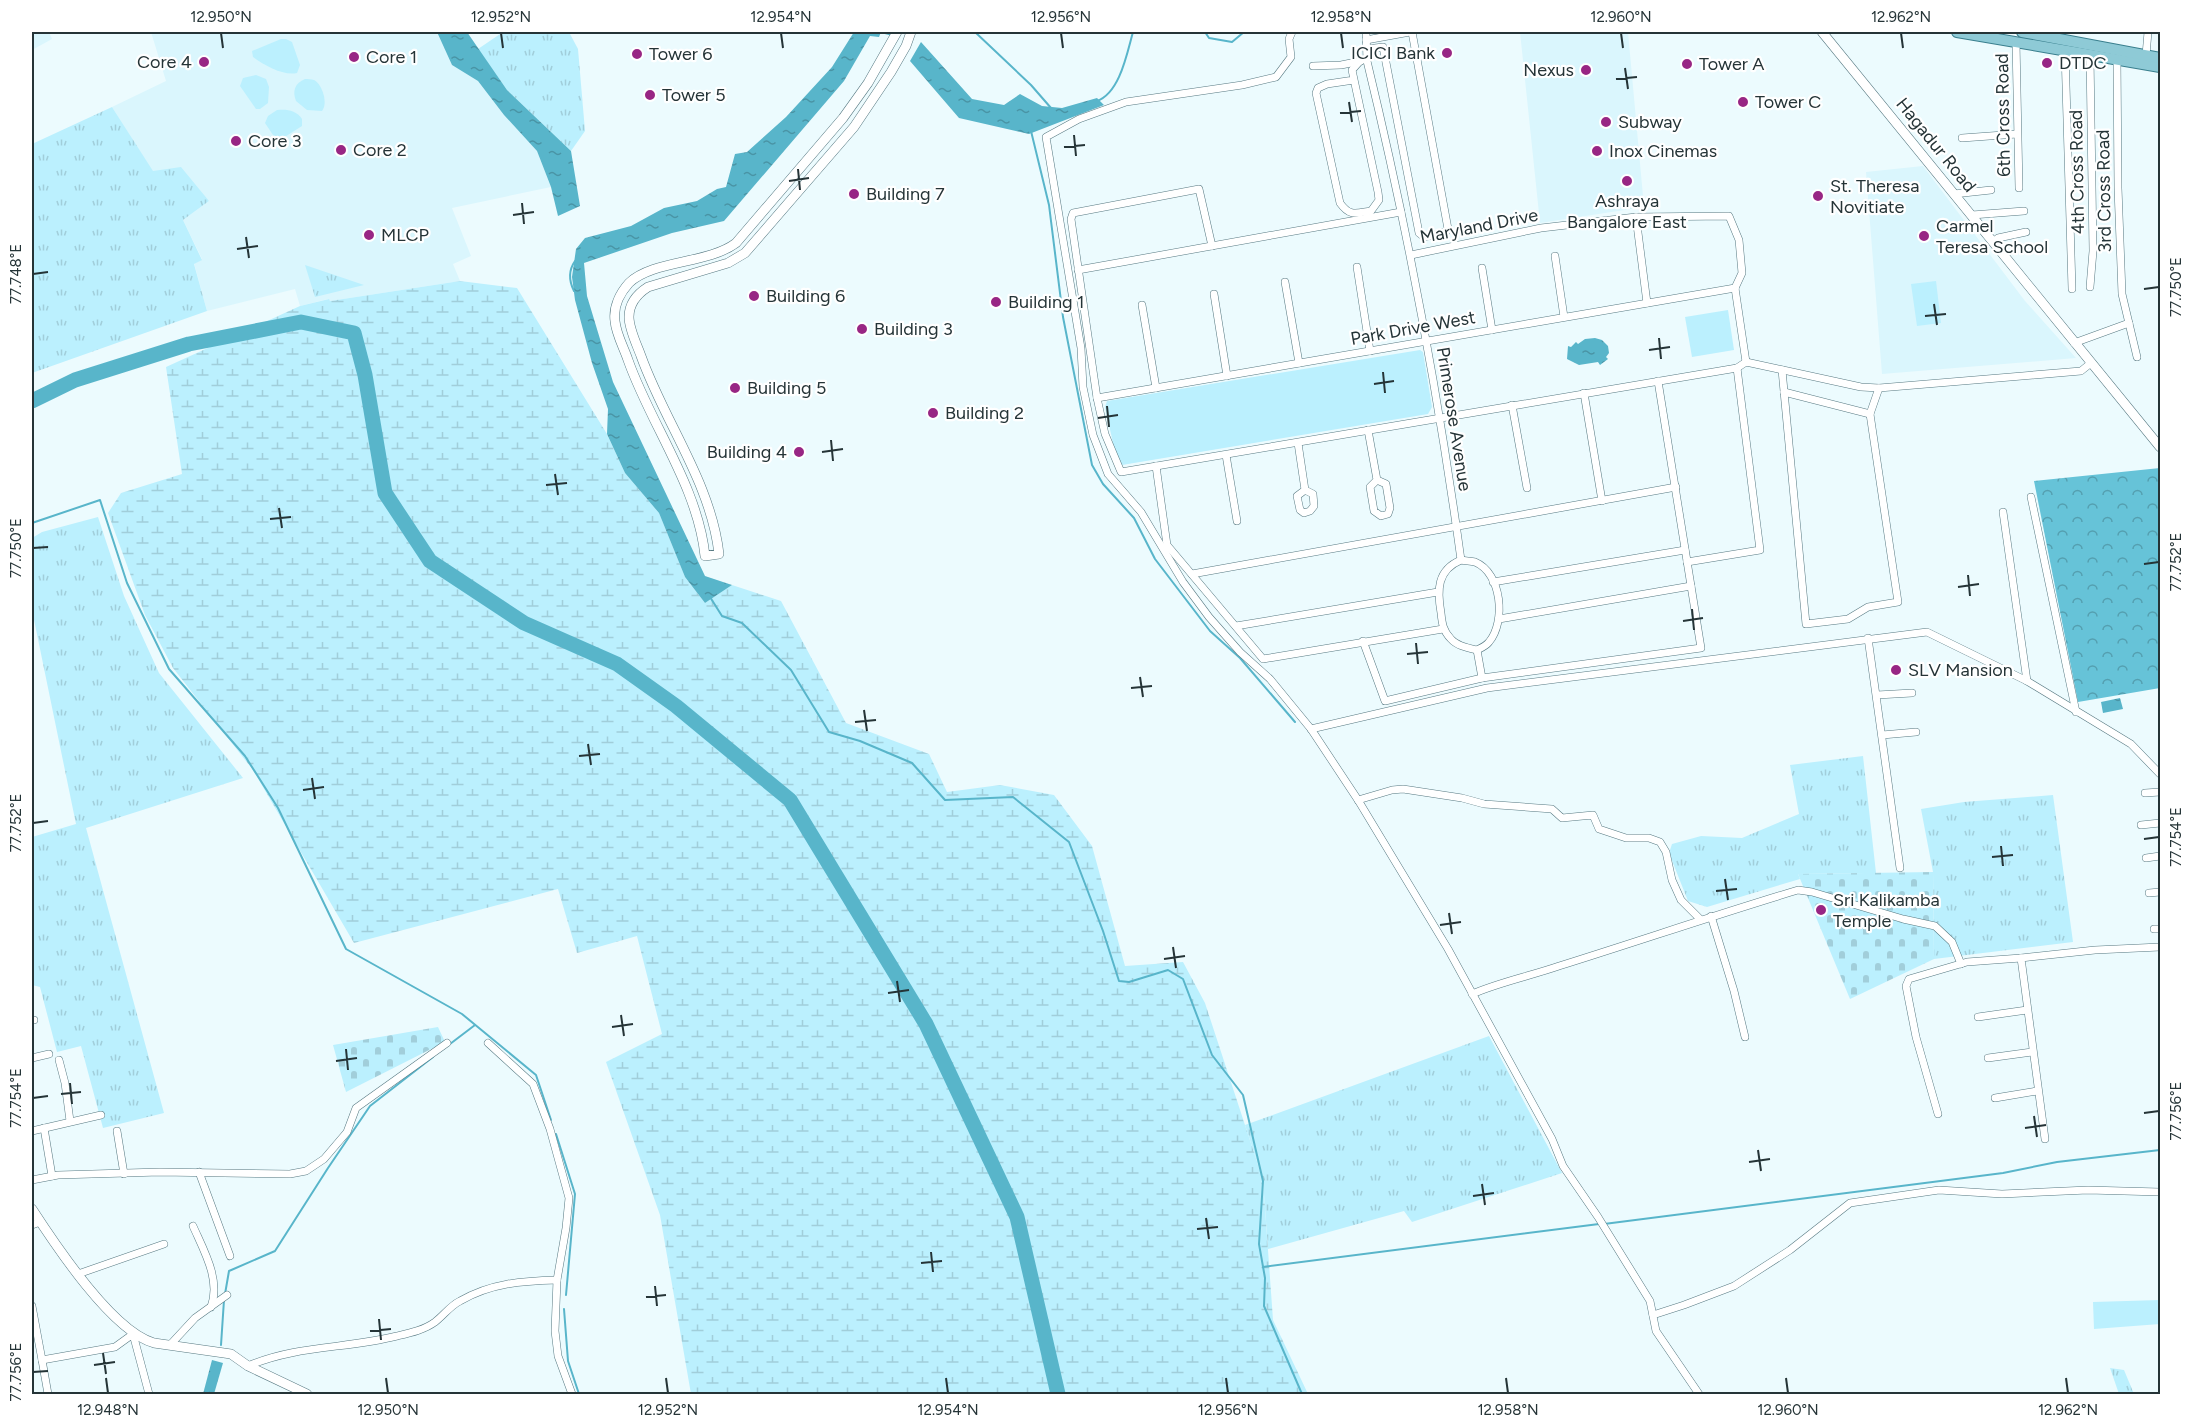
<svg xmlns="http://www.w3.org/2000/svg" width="2192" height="1426" font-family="Figtree,sans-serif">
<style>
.built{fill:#daf6fd}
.grass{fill:url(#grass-tufts)}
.forest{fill:url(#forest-crowns)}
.wetland{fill:url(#wetland-marsh)}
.cemetery{fill:url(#cemetery-stones)}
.garden{fill:#bbf0fe}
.water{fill:url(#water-ripples)}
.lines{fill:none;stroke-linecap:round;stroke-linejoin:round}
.stream{stroke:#58b5ca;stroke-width:2}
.river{stroke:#58b5ca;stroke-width:15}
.minor-casing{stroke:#577982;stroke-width:8}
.tertiary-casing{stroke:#577982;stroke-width:10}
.primary-casing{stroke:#387e8d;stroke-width:12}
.minor{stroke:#fff;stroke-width:7}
.tertiary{stroke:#fff;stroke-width:9}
.primary{stroke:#8ecad6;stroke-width:10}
.ticks{fill:none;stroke:#253437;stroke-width:2}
.poi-dot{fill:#982684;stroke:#fff;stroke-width:2}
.labels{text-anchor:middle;stroke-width:4.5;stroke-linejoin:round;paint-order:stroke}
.poi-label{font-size:18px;fill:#253437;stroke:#fff;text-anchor:start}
.street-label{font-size:18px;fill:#253437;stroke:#fff}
.neatline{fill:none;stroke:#253437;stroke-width:2}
.ticks-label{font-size:15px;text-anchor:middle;fill:#253437}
</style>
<defs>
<pattern id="grass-tufts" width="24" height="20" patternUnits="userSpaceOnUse" patternTransform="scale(1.5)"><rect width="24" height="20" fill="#bbf0fe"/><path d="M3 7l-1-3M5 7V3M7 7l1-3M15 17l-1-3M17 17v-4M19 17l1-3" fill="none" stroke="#a1ceda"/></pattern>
<pattern id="forest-crowns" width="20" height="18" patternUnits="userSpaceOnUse" patternTransform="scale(1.5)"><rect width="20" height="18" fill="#66c3d8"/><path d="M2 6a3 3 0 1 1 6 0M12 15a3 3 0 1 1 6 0" fill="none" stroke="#549fb0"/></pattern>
<pattern id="wetland-marsh" width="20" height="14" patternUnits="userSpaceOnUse" patternTransform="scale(1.5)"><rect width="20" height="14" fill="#bbf0fe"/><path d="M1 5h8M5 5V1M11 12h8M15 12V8" fill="none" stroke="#a1ceda"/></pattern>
<pattern id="cemetery-stones" width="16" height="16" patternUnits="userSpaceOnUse" patternTransform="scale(1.5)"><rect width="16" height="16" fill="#bbf0fe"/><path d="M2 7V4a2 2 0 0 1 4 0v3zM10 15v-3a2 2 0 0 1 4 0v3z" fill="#a1ceda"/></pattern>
<pattern id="water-ripples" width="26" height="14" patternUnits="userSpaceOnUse" patternTransform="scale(1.5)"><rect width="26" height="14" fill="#58b5ca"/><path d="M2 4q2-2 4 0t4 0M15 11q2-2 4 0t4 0" fill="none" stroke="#4994a5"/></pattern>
</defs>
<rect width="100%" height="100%" fill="#ecfbfe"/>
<g class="built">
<polygon points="32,32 49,32 52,39 32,50"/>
<polygon points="151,32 437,32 452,65 478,81 504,115 537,151 551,187 452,208 471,256 453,264 460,281 330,301 328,299 300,306 295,289 207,311 194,263 202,259 183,220 209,201 153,172 112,107 166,81"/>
<polygon points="1520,32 1628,32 1644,207 1540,223"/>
<polygon points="1923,166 2025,301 2076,358 1882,374 1866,172"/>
</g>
<g class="grass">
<polygon points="503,32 569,32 578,49 585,131 571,151 507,90 478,49"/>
<polygon points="112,107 153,171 181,167 209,201 183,220 202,260 194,264 207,311 32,373 32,144"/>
<polygon points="305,265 364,285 315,297"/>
<polygon points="98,517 124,596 159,673 243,778 86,828 164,1113 103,1128 81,1046 57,1052 40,987 32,985 32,837 76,824 32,610 32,538 42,532"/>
<polygon points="1863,756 1876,873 1798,874 1800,879 1707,907 1688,901 1669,853 1672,844 1701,836 1742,838 1799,814 1790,765"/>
<polygon points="2053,795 2073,942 1934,959 1933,872 1921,809 1964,802"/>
<polygon points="1489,1036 1562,1173 1412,1222 1404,1211 1268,1249 1263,1180 1245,1125"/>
<polygon points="2110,1368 2124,1370 2134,1394 2119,1394"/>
</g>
<polygon class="forest" points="2160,468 2160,688 2078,702 2034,481"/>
<polygon class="wetland" points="460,281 517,288 607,434 625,473 659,513 685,577 705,603 732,585 781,601 846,723 929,754 947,792 1000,785 1054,795 1092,846 1125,966 1183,962 1205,1003 1263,1180 1273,1320 1308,1394 691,1394 660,1215 606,1062 662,1034 637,936 577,953 558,889 354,943 253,770 173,668 145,615 108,513 121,493 182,474 166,367 300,306 329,299 330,301"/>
<g class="cemetery">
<polygon points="1933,872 1934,959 1850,999 1798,874"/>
<polygon points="438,1027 445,1042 346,1092 333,1045"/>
</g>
<g class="garden">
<path d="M281,39H286L292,42L300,65L297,73C283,76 264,65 253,57L252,51Z"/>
<polygon points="256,75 266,79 269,87 268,103 260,109 256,109 240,86 243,78"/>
<path d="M305,79C308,79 311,79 314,80C323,85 328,104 322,111L307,110L296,101C292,91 295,83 305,79Z"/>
<path d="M277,110C287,109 296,110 302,119V126L283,138H275L265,123L268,116Z"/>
<polygon points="1936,281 1941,323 1917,326 1911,284"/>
<polygon points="1728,310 1734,350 1692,357 1685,317"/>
<polygon points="1420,350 1423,352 1432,407 1428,414 1122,465 1117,461 1105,407 1107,401"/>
<polygon points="2160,1300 2160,1324 2094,1329 2093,1302"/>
</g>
<g class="water">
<polygon points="437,32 467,32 507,90 571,151 580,206 558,216 551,187 537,151 504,115 478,81 452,65"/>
<polygon points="854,32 881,32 879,37 870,36 844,81 724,221 672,233 584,263 587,296 613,382 705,576 732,585 705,603 685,577 659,513 625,473 607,434 608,409 592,363 575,300 572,277 576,249 585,238 631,226 664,208 697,201 717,189 726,187 735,154 747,152 786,117 832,67"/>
<polygon points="921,42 972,99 1004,105 1020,94 1042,106 1062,108 1097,98 1104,105 1029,134 959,118 910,61"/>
<polygon points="1595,338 1602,340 1608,346 1609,353 1606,357 1608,359 1600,365 1598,362 1579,365 1567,359 1568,346 1571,347 1576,342 1578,344 1585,339"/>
<polygon points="2120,698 2123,709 2103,713 2101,702"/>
<polygon points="212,1360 223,1363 214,1394 203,1394"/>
</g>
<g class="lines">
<g class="stream">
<polyline points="881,32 893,35"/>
<polyline points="975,32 1031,85 1051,108"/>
<polyline points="1205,32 1209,38 1232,42 1244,32"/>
<path d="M1097,101C1120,93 1127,53 1133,32"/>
<polyline points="1031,131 1049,205 1063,317 1092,465 1103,484 1134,518 1155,559 1210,631 1240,658 1295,722"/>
<path d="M574,291C569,281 568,271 575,261"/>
<polyline points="32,523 100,500 127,583 169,669 245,756 278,808 346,949 462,1014 536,1075 551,1120"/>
<polyline points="710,597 722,616 742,623 791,670 829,732 860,741 912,763 945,800 1013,797 1069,842 1103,931 1119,981 1129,982 1168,970 1183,979 1212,1055 1243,1095 1263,1181 1259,1244 1265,1278 1264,1306 1302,1394"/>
<polyline points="450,1044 475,1025"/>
<polyline points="556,1134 575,1194 566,1295"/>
<polyline points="1604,1224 2003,1173 2057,1162 2160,1150"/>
<polyline points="1263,1267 1599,1224"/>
<polyline points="225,1294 229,1271 275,1251 328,1168 370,1106 433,1057"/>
<polyline points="564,1309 568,1361 579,1394"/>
<polyline points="221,1345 224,1300"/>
</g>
<polyline class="river" points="32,401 75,380 189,344 301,322 354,333 365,375 385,493 430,561 524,623 617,664 676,706 790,800 926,1024 1017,1217 1058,1394"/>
<defs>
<g id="minor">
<polyline points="1292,32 1289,39 1291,57 1276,77 1242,85 1126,102 1079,119 1046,137 1081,348 1083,387 1093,435 1108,474 1141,512 1183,582 1209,617 1240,652 1270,679 1311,729 1358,800 1448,949 1552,1139 1563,1166 1598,1217 1650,1301 1656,1331 1699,1394"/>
<path d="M1366,32L1367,61C1407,226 1438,392 1461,560"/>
<polyline points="1366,40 1410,32"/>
<polyline points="2016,42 2019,188"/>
<polyline points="1367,49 1383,47 1419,233 1424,237 1446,232 1448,229 1412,32"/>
<polyline points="2065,51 2072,289"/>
<polyline points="2146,55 2148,32"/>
<polyline points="2117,59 2118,188 2122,294 2137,357"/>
<polyline points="1313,66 1341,65 1361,61"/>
<path d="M1354,80L1327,84L1318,88L1316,93L1340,203C1350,217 1356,213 1371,211L1379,200L1378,192L1352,70L1360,61"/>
<polyline points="1962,138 2017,134"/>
<polyline points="1954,194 1991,190"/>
<polyline points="1972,215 2024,211"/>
<polyline points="1636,217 1647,303"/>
<polyline points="1993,242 1998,238 2026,232"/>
<polyline points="1212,246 1199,189 1073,213 1071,219 1097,398 1105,434 1121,472 1737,368 1746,362 1861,387 1879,388 2081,371 2091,363"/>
<polyline points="1411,255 1541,228 1636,217 1729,216 1739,240 1742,273 1735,288"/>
<polyline points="1555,256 1564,317"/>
<polyline points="1357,267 1370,351"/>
<polyline points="1482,268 1492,330"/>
<polyline points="1078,270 1401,212"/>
<polyline points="1285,282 1299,363"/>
<polyline points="2090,287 2093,251 2090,56"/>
<polyline points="1735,288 1746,362"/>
<polyline points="1214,294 1227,376"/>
<polyline points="1142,305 1156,388"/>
<polyline points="2074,343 2129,323"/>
<polyline points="1782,370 1806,624 1848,619 1868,607 1898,602 1870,414 1879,388"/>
<polyline points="1784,392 1870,414"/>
<polyline points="1584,393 1602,501"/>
<polyline points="1097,398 1735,288"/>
<polyline points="1512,405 1527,488"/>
<polyline points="1368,430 1377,480 1386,484 1390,508 1388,514 1381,516 1374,511 1370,487 1377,480"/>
<polyline points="1298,443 1305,490 1313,494 1314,506 1310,511 1304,513 1300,510 1297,496 1305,490"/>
<polyline points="1226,455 1237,521"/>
<polyline points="1156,466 1167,545 1263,659 1443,629"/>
<polyline points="2031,497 2076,712"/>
<polyline points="2003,512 2027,681"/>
<path d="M1461,560C1465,561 1471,561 1475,562C1502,573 1506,622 1489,642C1486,646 1481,648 1477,650C1468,648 1457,646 1451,639C1443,631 1442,623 1441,613C1437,590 1437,570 1461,560Z"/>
<polyline points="1687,562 1760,550 1737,368"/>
<polyline points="1192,574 1676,487"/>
<polyline points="1493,582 1685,550"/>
<polyline points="1499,619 1691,586"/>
<polyline points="1236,626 1438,592"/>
<polyline points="1868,638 1900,868"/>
<polyline points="1363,641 1385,701 1482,678"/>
<polyline points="1477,650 1482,678 1701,648 1658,381"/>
<polyline points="1877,695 1912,693"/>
<polyline points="1311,729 1487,688 1927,632 2027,681 2131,744 2160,774"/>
<polyline points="1882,735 1916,732"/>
<polyline points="2145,793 2160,792"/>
<polyline points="1358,800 1392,790 1403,789 1462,798 1484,804 1552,809 1562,818 1593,815 1599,829 1626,838 1649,838 1660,842 1666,852 1672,880 1681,900 1700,919"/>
<polyline points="2141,825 2160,823"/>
<polyline points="2146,858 2160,856"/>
<polyline points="2149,893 2160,892"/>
<polyline points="1711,916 1734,991 1745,1037"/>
<polyline points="2154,929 2160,929"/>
<path d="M1472,994C1500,982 1530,976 1559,966C1639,941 1718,914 1798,890L1812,892L1903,919L1935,926L1952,942L1961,964"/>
<polyline points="1978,1017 2027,1010"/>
<polyline points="32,1020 34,1020"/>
<polyline points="488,1043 533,1084 550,1129 569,1198 566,1228 557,1280 555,1331 558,1356 572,1394"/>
<polyline points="32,1058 49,1054"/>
<polyline points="1988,1058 2032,1052"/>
<polyline points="59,1060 65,1083 70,1121"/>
<polyline points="1995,1098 2037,1091"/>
<polyline points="1938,1114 1916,1037 1906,986 1909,979 1967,962 2021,958"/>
<polyline points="44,1128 52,1176"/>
<polyline points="32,1131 101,1115"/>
<polyline points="117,1131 124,1174"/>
<polyline points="2045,1139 2021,958 2095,950 2160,947"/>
<polyline points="199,1172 230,1256"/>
<polyline points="32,1180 58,1175 160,1172 290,1174 306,1171 324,1159 347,1132 356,1108 447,1043"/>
<polyline points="32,1225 40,1222"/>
<path d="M193,1226C204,1251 221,1280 211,1307"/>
<polyline points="78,1274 164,1244"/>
<polyline points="32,1306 42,1360 115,1347 133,1334 149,1394"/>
<polyline points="1653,1315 1684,1305 1734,1286 1790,1250 1850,1203 1939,1190 2002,1194 2088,1190 2160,1192"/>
<polyline points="170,1345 195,1318 227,1295"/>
<polyline points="42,1360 48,1394"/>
<path d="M248,1366C297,1345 346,1349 397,1336C410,1333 424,1330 435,1322C444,1315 450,1306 460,1301C491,1283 522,1281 557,1280"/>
</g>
<g id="tertiary">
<path d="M897,32L868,83L843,118L736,243C708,264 653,260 629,283C620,293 613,307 615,321C616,334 624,348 628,360C651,425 698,487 705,556L719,554C711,483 665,423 641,356C637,345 629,329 629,317C629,304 637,294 648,287L728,263L745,253L854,127L891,72L906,46L911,32"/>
<polyline points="1822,32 2160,447"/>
<path d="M32,1209C56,1246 112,1331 154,1343L231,1354L248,1366L307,1394"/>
</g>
<g id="primary">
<polyline points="1957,32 2160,67"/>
<polyline points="2022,32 2160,58"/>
</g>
</defs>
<use href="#minor" class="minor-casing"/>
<use href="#tertiary" class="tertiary-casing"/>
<use href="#primary" class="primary-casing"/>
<use href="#minor" class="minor"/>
<use href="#tertiary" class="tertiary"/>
<use href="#primary" class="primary"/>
</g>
<path class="ticks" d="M221,33L223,48M501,33L503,48M781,33L783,48M1061,33L1063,48M1341,33L1343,48M1621,33L1623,48M1901,33L1903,48M1625,68L1628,89M1616,79L1637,77M1349,102L1352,122M1340,113L1361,111M1074,135L1076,156M1064,147L1085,145M798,169L800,190M789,181L809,178M522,203L524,224M513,215L534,212M246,237L249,258M237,249L258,246M33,274L48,272M2144,289L2159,287M1934,304L1937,325M1925,316L1946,314M1659,338L1661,359M1649,350L1670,347M1383,372L1385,393M1374,384L1394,381M1107,406L1109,427M1098,418L1118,415M831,440L833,461M822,452L843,449M555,474L558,495M546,485L567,483M279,508L282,528M270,519L291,517M33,548L48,547M2144,564L2159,562M1968,575L1970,596M1958,587L1979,584M1692,609L1694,630M1683,621L1703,618M1416,643L1418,664M1407,654L1428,652M1140,677L1143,697M1131,688L1152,686M864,710L867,731M855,722L876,720M588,744L591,765M579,756L600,754M312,778L315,799M303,790L324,787M33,823L48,821M2144,839L2159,837M2001,846L2003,866M1992,857L2013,855M1725,879L1728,900M1716,891L1737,889M1449,913L1452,934M1440,925L1461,922M1173,947L1176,968M1164,959L1185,956M897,981L900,1002M888,993L909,990M621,1015L624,1036M612,1027L633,1024M346,1049L348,1070M336,1061L357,1058M70,1083L72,1104M61,1094L81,1092M33,1098L48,1096M2144,1113L2159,1111M2034,1116L2037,1137M2025,1128L2046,1125M1758,1150L1761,1171M1749,1162L1770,1159M1482,1184L1485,1205M1473,1196L1494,1193M1206,1218L1209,1239M1197,1229L1218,1227M931,1252L933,1272M921,1263L942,1261M655,1286L657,1306M646,1297L666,1295M379,1319L381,1340M370,1331L391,1329M103,1353L106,1374M94,1365L115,1362M33,1372L48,1371M106,1378L108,1393M386,1378L388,1393M666,1378L668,1393M946,1378L948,1393M1226,1378L1228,1393M1506,1378L1508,1393M1786,1378L1788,1393M2066,1378L2068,1393"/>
<g class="poi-dot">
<circle cx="1447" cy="53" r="6"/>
<circle cx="637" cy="54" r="6"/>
<circle cx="354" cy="57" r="6"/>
<circle cx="204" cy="62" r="6"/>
<circle cx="2047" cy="63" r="6"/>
<circle cx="1687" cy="64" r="6"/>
<circle cx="1586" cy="70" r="6"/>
<circle cx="650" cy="95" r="6"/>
<circle cx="1743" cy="102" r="6"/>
<circle cx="1606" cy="122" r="6"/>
<circle cx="236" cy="141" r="6"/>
<circle cx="341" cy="150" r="6"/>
<circle cx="1597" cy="151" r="6"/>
<circle cx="1627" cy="181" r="6"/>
<circle cx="854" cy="194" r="6"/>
<circle cx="1818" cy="196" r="6"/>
<circle cx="369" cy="235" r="6"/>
<circle cx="1924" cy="236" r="6"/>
<circle cx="754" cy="296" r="6"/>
<circle cx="996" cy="302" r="6"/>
<circle cx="862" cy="329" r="6"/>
<circle cx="735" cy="388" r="6"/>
<circle cx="933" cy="413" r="6"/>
<circle cx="799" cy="452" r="6"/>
<circle cx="1896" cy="670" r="6"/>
<circle cx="1821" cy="910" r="6"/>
</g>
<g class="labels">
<g class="poi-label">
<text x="1435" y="59" text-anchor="end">ICICI Bank</text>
<text x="649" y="60">Tower 6</text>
<text x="366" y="63">Core 1</text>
<text x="192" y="68" text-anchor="end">Core 4</text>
<text x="2059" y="69">DTDC</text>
<text x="1699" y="70">Tower A</text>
<text x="1574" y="76" text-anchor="end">Nexus</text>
<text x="662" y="101">Tower 5</text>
<text x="1755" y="108">Tower C</text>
<text x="1618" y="128">Subway</text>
<text x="248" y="147">Core 3</text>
<text x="353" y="156">Core 2</text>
<text x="1609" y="157">Inox Cinemas</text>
<text x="1830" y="192">St. Theresa<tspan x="1830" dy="21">Novitiate</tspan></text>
<text x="866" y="200">Building 7</text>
<text x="1627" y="207" text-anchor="middle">Ashraya<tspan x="1627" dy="21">Bangalore East</tspan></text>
<text x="1936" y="232">Carmel<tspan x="1936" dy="21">Teresa School</tspan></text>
<text x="381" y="241">MLCP</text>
<text x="766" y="302">Building 6</text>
<text x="1008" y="308">Building 1</text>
<text x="874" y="335">Building 3</text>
<text x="747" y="394">Building 5</text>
<text x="945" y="419">Building 2</text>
<text x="787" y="458" text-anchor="end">Building 4</text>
<text x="1908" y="676">SLV Mansion</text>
<text x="1833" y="906">Sri Kalikamba<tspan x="1833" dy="21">Temple</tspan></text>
</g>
<g class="street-label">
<text transform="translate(2003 115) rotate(-91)" y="6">6th Cross Road</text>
<text transform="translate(1936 145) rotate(51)" y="6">Hagadur Road</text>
<text transform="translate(2077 172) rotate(-91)" y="6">4th Cross Road</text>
<text transform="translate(2104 191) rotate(-91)" y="6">3rd Cross Road</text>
<text transform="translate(1479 226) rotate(-11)" y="6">Maryland Drive</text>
<text transform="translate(1413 328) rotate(-10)" y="6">Park Drive West</text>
<text transform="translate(1454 419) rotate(81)" y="6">Primerose Avenue</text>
</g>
</g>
<rect width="2192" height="1426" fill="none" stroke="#ffffff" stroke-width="66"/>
<rect x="33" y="33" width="2126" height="1360" class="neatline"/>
<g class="ticks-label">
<text x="221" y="22">12.950°N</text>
<text x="501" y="22">12.952°N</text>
<text x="781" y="22">12.954°N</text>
<text x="1061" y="22">12.956°N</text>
<text x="1341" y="22">12.958°N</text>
<text x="1621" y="22">12.960°N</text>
<text x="1901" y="22">12.962°N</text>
<text transform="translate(16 274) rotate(-90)" y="5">77.748°E</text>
<text transform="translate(2176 287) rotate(-90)" y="5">77.750°E</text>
<text transform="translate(16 548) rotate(-90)" y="5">77.750°E</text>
<text transform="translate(2176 562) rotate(-90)" y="5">77.752°E</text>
<text transform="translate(16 823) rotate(-90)" y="5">77.752°E</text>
<text transform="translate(2176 837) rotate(-90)" y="5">77.754°E</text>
<text transform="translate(16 1098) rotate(-90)" y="5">77.754°E</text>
<text transform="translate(2176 1111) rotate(-90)" y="5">77.756°E</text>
<text transform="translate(16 1372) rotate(-90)" y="5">77.756°E</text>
<text x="108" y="1415">12.948°N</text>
<text x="388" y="1415">12.950°N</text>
<text x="668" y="1415">12.952°N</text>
<text x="948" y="1415">12.954°N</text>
<text x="1228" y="1415">12.956°N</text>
<text x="1508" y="1415">12.958°N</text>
<text x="1788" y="1415">12.960°N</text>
<text x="2068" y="1415">12.962°N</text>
</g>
</svg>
